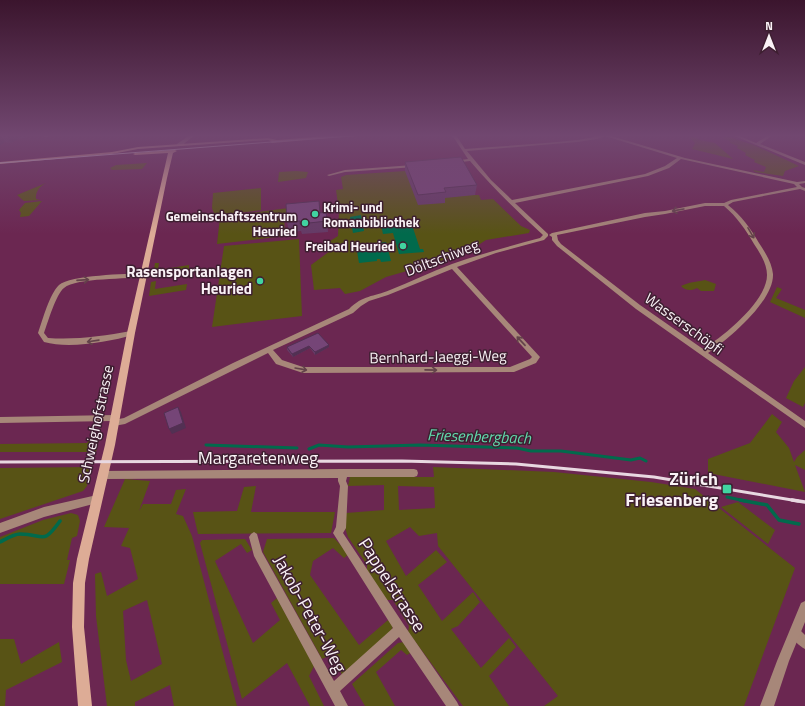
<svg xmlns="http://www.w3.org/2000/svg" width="805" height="706" font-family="'Titillium Web',sans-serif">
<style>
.green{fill:#585315;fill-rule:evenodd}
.water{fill:#016a4c}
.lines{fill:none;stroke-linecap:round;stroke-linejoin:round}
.stream-far1{stroke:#016a4c;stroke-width:3}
.stream{stroke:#016a4c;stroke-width:3.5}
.minor{fill:#a78779;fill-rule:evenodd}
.tertiary{fill:#a78779;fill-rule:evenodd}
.secondary{fill:#ddac96;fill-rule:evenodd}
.tram{stroke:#e8d8e1;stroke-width:1}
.rail-far1{stroke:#e8d8e1;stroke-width:3}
.rail{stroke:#e8d8e1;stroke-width:3.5}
.wall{fill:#653b66}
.shaded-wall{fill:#523053}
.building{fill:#754577;stroke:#523053}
.oneway{stroke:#63434a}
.poi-dot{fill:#41d4a1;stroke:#3e1f31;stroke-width:1.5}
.labels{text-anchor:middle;stroke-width:3;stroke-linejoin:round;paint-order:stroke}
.far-poi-label{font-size:13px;font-weight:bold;fill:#faf2f6;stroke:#3e1f31;text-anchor:end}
.street-label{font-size:15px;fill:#faf2f6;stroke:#3e1f31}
.poi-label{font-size:15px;font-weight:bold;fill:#faf2f6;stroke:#3e1f31;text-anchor:end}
.water-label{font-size:16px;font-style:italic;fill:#62d9ac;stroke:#3e1f31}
.near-street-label{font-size:18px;fill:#faf2f6;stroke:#3e1f31}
.near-poi-label{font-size:18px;font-weight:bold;fill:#faf2f6;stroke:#3e1f31;text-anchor:end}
</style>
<rect width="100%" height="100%" fill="#6b2751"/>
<g class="green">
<polygon points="726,136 754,145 799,166 785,171 783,176 755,172 753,170 764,172 766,167 754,162 755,160 745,155 746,153 737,148 738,146 730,143 730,141 723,138"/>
<polygon points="689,137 695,137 700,140 715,143 733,159 692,149 695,143"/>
<polygon points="147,163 142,169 112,170 110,168 116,165"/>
<polygon points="296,171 308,172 306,178 278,182 279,172"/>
<polygon points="405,171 475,195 479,195 481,200 493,199 521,226 530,230 529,233 486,240 469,251 435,263 386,277 360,291 345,294 340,288 314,290 311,265 330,251 330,241 338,236 339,211 336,190 343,189 341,177 346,175"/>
<path d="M46,183C40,186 35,192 36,199L40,200L24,201L17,195Z"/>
<polygon points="261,188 261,210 215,216 212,208 213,193"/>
<polygon points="42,201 29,216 20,217 21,213 19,210 25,203"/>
<polygon points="311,205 311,212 284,214 285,236 217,244 220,217"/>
<polygon points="299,239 302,316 212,327 224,246"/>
<polygon points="155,263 159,263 158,270 189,265 189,270 153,276"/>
<path d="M705,280L716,284L714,291H701L697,288C692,291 685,291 681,286C689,282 696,282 705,280Z"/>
<polygon points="156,281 155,289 187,284 186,290 149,296 151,282"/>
<polygon points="777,287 782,289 776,298 805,310 805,318 770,302"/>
<polygon points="805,367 805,403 803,407 786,398 794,381"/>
<polygon points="772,414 782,422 776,432 789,448 794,462 797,457 805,450 805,470 795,465 805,492 708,473 708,459 750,443"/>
<polygon points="93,432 100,434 96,452 0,452 0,444 87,443"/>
<polygon points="91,467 87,486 83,491 0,519 0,468"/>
<path d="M433,467L554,472L651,482L695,489L795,568L744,706H544L558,696L438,546L437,533L419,536L410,527L386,541L406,576L436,550L447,562L418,585L442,621L473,592L480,602L458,626L451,629L481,668L509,638L516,647L489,676L509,706H463L408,632L409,626L393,600H387L367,571V565L348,537L344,525L346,513L384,510V485L348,486L350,477H434ZM398,486L434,487L435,508L399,510Z"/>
<path d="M125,479L150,481L139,511L143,504H171L176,490L186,489L176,514L183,516L192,536L237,706H174L170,685L135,702V706H107L96,616L95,574L101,572L107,596L138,579L130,548L121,546L129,528L104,527ZM147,600L162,664L131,681L126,660L123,611Z"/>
<polygon points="256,486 251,512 335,512 331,533 198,534 193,512 237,511 244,487"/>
<polygon points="738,502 775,530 768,544 721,507"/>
<polygon points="71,513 78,515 80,521 77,536 72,538 67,560 70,560 64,584 0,584 0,537 43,520"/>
<polygon points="334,538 349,554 344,558 333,548 313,561 310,575 359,645 388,620 393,626 391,632 342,675 333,654 322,659 263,552 267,539"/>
<polygon points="245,539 252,550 247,553 241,544 215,561 253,643 280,620 271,603 277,598 314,666 309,676 324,706 310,706 287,663 242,699 200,543 202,540"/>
<polygon points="0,639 14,639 21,664 59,642 62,662 6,690 5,706 0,706"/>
<polygon points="404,642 412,652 407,655 401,650 376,672 395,706 365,706 352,684 398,643"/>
</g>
<g class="water">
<polygon points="361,215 364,231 353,233 350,217"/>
<polygon points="411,222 420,249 423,249 424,252 399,254 393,233 383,234 381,225"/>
<polygon points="386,242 391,261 381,262 380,259 377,259 377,261 359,263 356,245"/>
</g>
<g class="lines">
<g class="stream-far1">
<polyline points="206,445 297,448"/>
<polyline points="309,449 319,445 348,447 420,445 517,448 531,451 561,451 631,460 640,458 646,461"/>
<polyline points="727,497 745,501"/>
</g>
<g class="stream">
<polyline points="740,500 767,505 779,520 799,524"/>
<path d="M0,542C6,539 14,534 20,534C45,534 42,546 60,521"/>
</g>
<g class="minor">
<polygon points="44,135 54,135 45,137 44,137"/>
<path d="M452,135H456L465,149C503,146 540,144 577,140C587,139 598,135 608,135L685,158L797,182L805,181V183L799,184L802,187L805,188V191L800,189L733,202L728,205C741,215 751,229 759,243C765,252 772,263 773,274C774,301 729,339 708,353L805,421V428L636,309L557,246L552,240V237L549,235L552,233L645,213L665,211L705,203H724L731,200L797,187L794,184L681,159L669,168L648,176L515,203L548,234V236L544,240L496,253L457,267L540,357L536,363L514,372L303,373L276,364L268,353L125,424L114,426L111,425L110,423L111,421L0,423V417L115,415L118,416L119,419L124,418L233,363L349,309C363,295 373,297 390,290C410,282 431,272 452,264C481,254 510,246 540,238L543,235C517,211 493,188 470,161L452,163V162L454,161L468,159ZM605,136L677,158L665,166L645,174L512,200L491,180L467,151L577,142L597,139ZM705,206H724C737,217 746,230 754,244C760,253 767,264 767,275C767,301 724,336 703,349L640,305L561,244L558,240L557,235L645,217L665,214ZM452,269L532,357L530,359L510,367H303L282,360L273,350L353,313L361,306L369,301L388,295Z"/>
<polygon points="732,135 737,135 756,143 769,135 773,135 760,144 805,162 805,165"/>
<polygon points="413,165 415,166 415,167 345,172 329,176 327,175 345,170"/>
<path d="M144,273L147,275L146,276C128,280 77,277 64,288C56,294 48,322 44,333L48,338C76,340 103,336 131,331L134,333L133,335C108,342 69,349 44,342L38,333C43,319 49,295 59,285C70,275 127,274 144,273Z"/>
<polygon points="342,469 414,469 417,470 418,473 417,476 414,477 347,477 346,481 348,486 346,528 343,533 404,625 457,702 459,706 446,706 399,637 340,691 348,706 335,706 254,556 249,537 251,534 254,532 257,534 262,552 334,681 393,628 333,533 336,527 340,486 338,481 338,478 103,479 100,478 99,475 100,472 103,471"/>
<polygon points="97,495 100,496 102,499 100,502 97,503 44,517 0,533 0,523 44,507"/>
<path d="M795,628L799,629L805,635V649C799,646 792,639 790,633L791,629Z"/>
</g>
<g class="tertiary">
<polygon points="190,135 195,135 181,146 177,146 177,144"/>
<polygon points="805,601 805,622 789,661 774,706 760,706 777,661 801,603"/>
</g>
<g class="secondary">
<polygon points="339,135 357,135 355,136 272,143 270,142 271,141 268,140 138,149 112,154 0,164 0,162 112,152 138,147 268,138 277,140"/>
<polygon points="169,150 175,150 177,151 173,153 167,178 135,333 115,445 89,559 85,583 84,627 92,706 78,706 72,627 73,583 77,559 105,445 127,333 168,153 135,155 133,154 135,153"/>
</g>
<polyline class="tram" points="0,163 362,135"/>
<polyline class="rail-far1" points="0,462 402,461 516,464 654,477 798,501"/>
<polyline class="rail" points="792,500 805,502"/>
</g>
<g class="wall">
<polygon points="0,135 29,135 24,138 20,138 11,143 5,142 0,145"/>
<polygon points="405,162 477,185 475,195 445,198 445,203 418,205 405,171"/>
<polygon points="326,212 328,232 302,234 301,231 289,232 287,222 320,213"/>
<polygon points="318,333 329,347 315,355 310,348 293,357 287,350 287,347"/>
</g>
<g class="shaded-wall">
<polygon points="0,135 5,142 0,145"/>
<polygon points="6,135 18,135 20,138 11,143"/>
<polygon points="22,135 29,135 24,138"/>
<polygon points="329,345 329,347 315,355 315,352"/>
<polygon points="309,346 310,348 293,357 292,354"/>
<polygon points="178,407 181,412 186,428 172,434 169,429"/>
</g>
<g class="building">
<polygon points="461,157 477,185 444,188 446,192 418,195 405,162"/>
<polygon points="319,201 320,213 326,212 327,221 300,224 300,221 287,222 286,204"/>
<polygon points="318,333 329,345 315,352 309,346 292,354 287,347"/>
<polygon points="178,407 183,423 169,429 164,413"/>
</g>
<defs><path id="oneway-shaft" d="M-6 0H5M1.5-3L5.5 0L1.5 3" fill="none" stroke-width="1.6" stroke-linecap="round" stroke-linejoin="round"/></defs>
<g class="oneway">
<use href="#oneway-shaft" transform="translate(678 210) rotate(170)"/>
<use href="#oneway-shaft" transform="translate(751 233) rotate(60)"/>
<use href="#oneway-shaft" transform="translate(83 280) rotate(-4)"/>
<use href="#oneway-shaft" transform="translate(93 341) rotate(172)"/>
<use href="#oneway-shaft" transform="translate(521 341) rotate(-133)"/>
<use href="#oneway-shaft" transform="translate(301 369) rotate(10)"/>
<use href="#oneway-shaft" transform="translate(431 370) rotate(1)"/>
</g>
<linearGradient id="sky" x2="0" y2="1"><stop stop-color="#3b152d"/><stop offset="0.58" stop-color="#714770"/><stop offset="1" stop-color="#714770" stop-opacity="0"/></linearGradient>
<rect width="805" height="234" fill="url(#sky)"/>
<g class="poi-dot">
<circle cx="315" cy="214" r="4"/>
<circle cx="305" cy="223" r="4"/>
<circle cx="403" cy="246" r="4"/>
<circle cx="260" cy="281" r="4"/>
<rect x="722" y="484" width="10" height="10" rx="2"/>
</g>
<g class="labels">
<g class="far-poi-label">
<text x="323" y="212" text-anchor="start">Krimi- und<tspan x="323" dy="15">Romanbibliothek</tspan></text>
<text x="297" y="221">Gemeinschaftszentrum<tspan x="297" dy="15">Heuried</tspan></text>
<text x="395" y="251">Freibad Heuried</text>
</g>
<g class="street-label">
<text transform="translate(442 258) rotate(-21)" y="5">Döltschiweg</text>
<text transform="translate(684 324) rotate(36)" y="5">Wasserschöpfi</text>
<text transform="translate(438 357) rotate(-1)" y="5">Bernhard-Jaeggi-Weg</text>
<text transform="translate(96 424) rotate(-78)" y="5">Schweighofstrasse</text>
</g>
<g class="poi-label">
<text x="252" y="277">Rasensportanlagen<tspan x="252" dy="17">Heuried</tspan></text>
</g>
<g class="water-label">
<text transform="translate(479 436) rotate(2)" y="6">Friesenbergbach</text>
</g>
<g class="near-street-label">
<text x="258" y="464">Margaretenweg</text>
<text transform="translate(392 585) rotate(57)" y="6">Pappelstrasse</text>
<text transform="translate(310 614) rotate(61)" y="6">Jakob-Peter-Weg</text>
</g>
<g class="near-poi-label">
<text x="718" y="485">Zürich<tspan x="718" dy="21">Friesenberg</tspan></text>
</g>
</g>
<g transform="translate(769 36)" stroke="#3e1f31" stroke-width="3" paint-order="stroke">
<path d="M0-3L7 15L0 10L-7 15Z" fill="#faf2f6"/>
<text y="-6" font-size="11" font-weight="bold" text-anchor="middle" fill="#faf2f6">N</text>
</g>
</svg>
